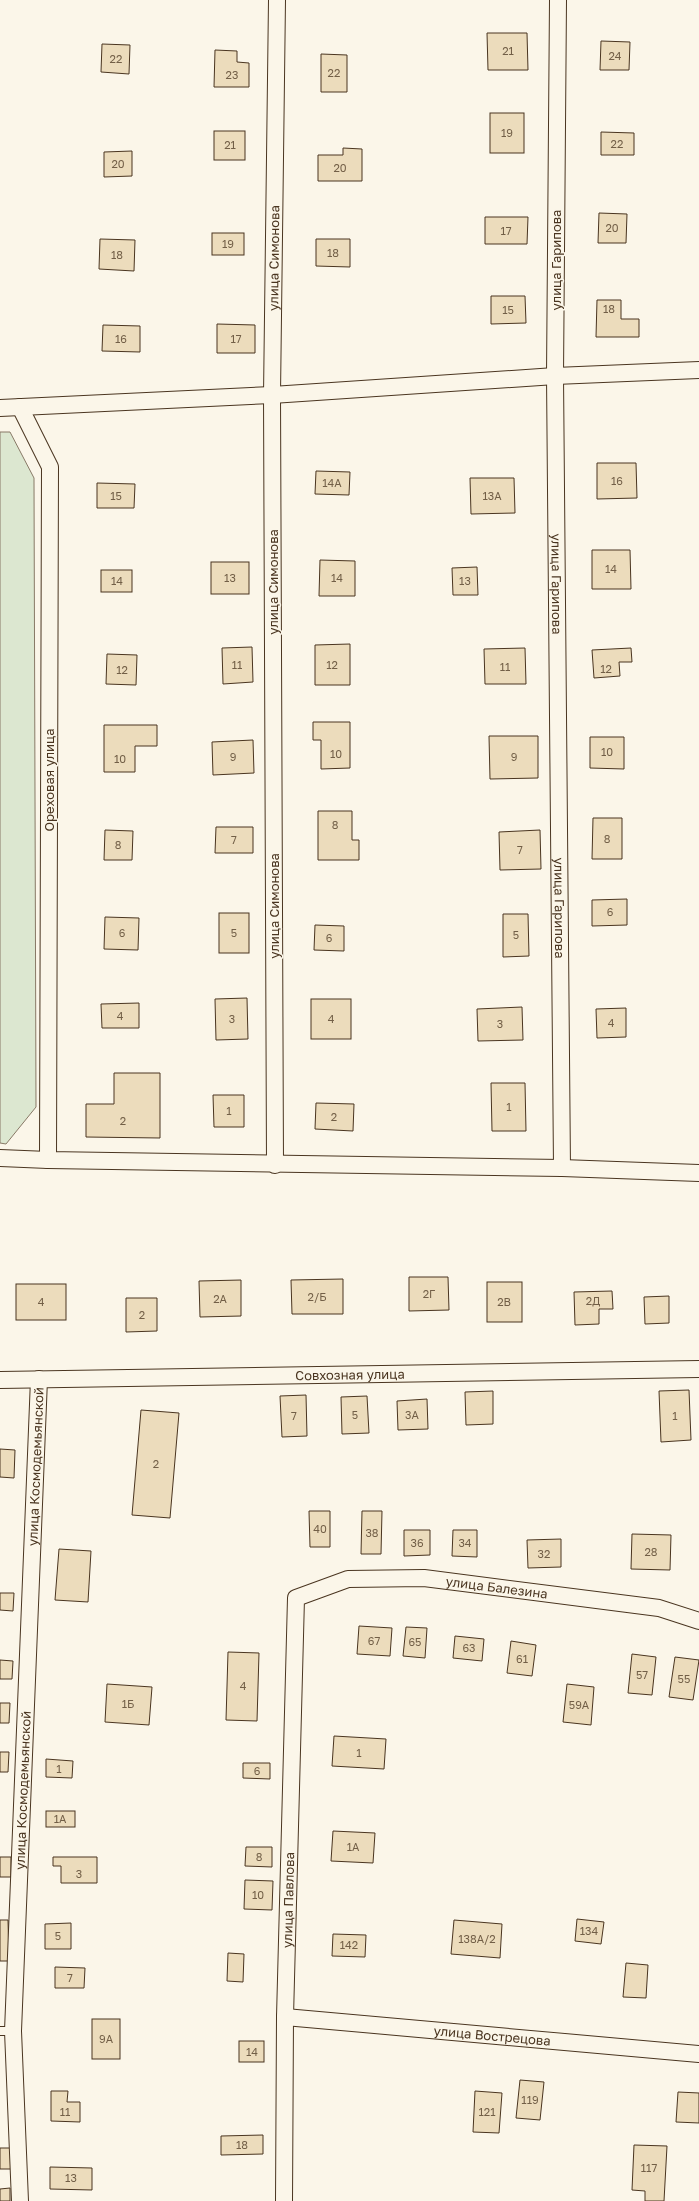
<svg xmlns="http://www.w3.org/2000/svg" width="699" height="2201" font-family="'Golos Text',sans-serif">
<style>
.green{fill:#dce7d0;stroke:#887966}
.building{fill:#ecdcbc;stroke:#4a3520}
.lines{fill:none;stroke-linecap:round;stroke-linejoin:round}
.lane-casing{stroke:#4a3520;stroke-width:10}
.street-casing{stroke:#4a3520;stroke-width:18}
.lane{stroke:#fbf6e9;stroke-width:8}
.street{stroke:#fbf6e9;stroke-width:16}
.labels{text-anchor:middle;stroke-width:3;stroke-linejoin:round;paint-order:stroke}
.number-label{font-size:11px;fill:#725f47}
.street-label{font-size:13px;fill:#4a3520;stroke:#fbf6e9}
</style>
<rect width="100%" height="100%" fill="#fbf6e9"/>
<polygon class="green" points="0,432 10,432 34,478 36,1107 6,1144 0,1143"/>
<g class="building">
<polygon points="487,33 527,33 528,70 488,70"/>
<polygon points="601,41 630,42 629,70 600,70"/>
<polygon points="102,44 130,45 129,74 101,72"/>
<polygon points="215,50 237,51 237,62 249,63 249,87 214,87"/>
<polygon points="321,54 347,55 347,92 321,92"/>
<rect x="490" y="113" width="34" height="40"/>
<rect x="214" y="131" width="31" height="29"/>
<polygon points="601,132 634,133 634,155 601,155"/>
<polygon points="343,148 362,149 362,181 318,181 318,155 343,155"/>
<polygon points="132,151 132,176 104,177 104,152"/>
<polygon points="599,213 627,214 626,243 598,243"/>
<polygon points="485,217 528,217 527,244 485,244"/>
<rect x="212" y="233" width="32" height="22"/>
<polygon points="100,239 135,240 134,271 99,269"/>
<polygon points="316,239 350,239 350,267 316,266"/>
<polygon points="491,296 525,296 526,323 491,324"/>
<polygon points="597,300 621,300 621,319 639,319 639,337 596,337"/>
<polygon points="217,324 255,325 255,353 217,353"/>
<polygon points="103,325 140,326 140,352 102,351"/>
<polygon points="597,463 636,463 637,498 597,499"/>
<polygon points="316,471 350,472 349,495 315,494"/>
<polygon points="470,478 514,478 515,513 471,514"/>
<polygon points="97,483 135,484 134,508 97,508"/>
<polygon points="592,550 630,550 631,589 592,589"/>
<polygon points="320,560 355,561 355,596 319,596"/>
<rect x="211" y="562" width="38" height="32"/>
<polygon points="477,567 478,595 453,595 452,568"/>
<rect x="101" y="570" width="31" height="22"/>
<polygon points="350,644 350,685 315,685 315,645"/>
<polygon points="252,647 253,682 223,684 222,648"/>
<polygon points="525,648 526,684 485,684 484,649"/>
<polygon points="631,648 632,662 619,662 620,676 594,678 592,650"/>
<polygon points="107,654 137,655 136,685 106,684"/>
<polygon points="313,722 350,722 350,768 321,769 321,740 313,740"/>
<polygon points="104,725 157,725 157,746 135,746 135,772 104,772"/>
<polygon points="489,736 538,736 538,778 490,779"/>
<polygon points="590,737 624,737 624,769 590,768"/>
<polygon points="253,740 254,773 213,775 212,742"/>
<polygon points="318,811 352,811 352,840 359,840 359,860 318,860"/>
<polygon points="593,818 622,818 622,859 592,859"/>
<polygon points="216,827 253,827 253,853 215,853"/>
<polygon points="105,830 133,831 132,860 104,860"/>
<polygon points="540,830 541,869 500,870 499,832"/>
<polygon points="627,899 627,925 592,926 592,900"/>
<rect x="219" y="913" width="30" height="40"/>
<polygon points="503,914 528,914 529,956 503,957"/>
<polygon points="105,917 139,918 138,950 104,949"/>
<polygon points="315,925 344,926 344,951 314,950"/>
<polygon points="247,998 248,1039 216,1040 215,999"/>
<rect x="311" y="999" width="40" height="40"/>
<polygon points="139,1003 139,1028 102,1028 101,1004"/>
<polygon points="522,1007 523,1040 478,1041 477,1009"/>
<polygon points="626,1008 626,1037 597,1038 596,1009"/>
<polygon points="114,1073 160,1073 160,1138 86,1137 86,1104 114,1104"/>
<polygon points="491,1083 525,1083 526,1131 492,1131"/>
<polygon points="213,1095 244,1095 244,1127 214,1127"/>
<polygon points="316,1103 354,1104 353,1131 315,1129"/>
<polygon points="409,1277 448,1277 449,1310 409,1311"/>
<polygon points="343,1279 343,1314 292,1314 291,1280"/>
<polygon points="241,1280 241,1316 200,1317 199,1281"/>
<rect x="487" y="1282" width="35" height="40"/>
<rect x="16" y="1284" width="50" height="36"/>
<polygon points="612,1291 613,1309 599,1309 599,1324 575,1325 574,1292"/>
<polygon points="669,1296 669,1323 645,1324 644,1297"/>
<polygon points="126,1298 157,1298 157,1331 126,1332"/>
<polygon points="689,1390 691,1440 661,1442 659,1391"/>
<polygon points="493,1391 493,1424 466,1425 465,1392"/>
<polygon points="306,1395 307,1436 282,1437 280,1396"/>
<polygon points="367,1396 369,1433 342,1434 341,1397"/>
<polygon points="427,1399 428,1429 398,1430 397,1401"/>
<polygon points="141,1410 179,1413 170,1518 132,1515"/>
<polygon points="0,1449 15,1450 14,1478 0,1477"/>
<polygon points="309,1511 330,1511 330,1547 310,1547"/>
<polygon points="362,1511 382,1511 381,1554 361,1554"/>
<polygon points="404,1530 430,1530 430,1555 404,1556"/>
<polygon points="453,1530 477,1530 477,1557 452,1556"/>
<polygon points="632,1534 671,1535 670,1570 631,1569"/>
<polygon points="561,1539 561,1567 528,1568 527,1540"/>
<polygon points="59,1549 91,1551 88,1602 55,1600"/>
<polygon points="0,1593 14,1593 13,1611 0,1610"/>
<polygon points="359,1626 392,1628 390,1656 357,1654"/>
<polygon points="406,1627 427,1628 425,1658 403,1656"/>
<polygon points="455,1636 484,1639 482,1661 453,1658"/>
<polygon points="511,1641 536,1645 532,1676 507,1673"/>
<polygon points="228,1652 259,1653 257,1721 226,1720"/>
<polygon points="632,1654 656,1657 652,1695 628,1693"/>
<polygon points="675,1657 699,1660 693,1700 669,1697"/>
<polygon points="0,1660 13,1661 12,1679 0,1679"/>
<polygon points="107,1684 152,1687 149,1725 105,1722"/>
<polygon points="567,1684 594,1687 591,1725 563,1722"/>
<polygon points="0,1703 10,1703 9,1723 0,1723"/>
<polygon points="334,1736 386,1739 384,1769 332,1766"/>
<polygon points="0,1752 9,1752 8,1772 0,1772"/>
<polygon points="46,1759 73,1761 72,1778 46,1777"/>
<polygon points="243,1763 270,1763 270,1779 243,1778"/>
<rect x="46" y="1811" width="29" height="16"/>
<polygon points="333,1831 375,1833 373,1863 331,1861"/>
<polygon points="246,1847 272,1847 272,1867 245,1866"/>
<rect x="0" y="1857" width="11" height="20"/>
<polygon points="53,1857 97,1857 97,1883 61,1883 61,1866 53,1866"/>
<polygon points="245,1880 273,1881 272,1910 244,1909"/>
<polygon points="577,1919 604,1922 601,1944 575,1941"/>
<polygon points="0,1920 8,1920 9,1961 0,1961"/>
<polygon points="454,1920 502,1924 500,1958 451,1954"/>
<polygon points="71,1923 71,1949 45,1949 45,1924"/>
<polygon points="333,1934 366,1935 365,1957 332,1956"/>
<polygon points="228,1953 244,1954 243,1982 227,1981"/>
<polygon points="626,1963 648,1965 646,1998 623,1997"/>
<polygon points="55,1967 85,1968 84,1988 55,1988"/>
<rect x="92" y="2019" width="28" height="40"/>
<rect x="239" y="2041" width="25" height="21"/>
<polygon points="520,2080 544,2082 540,2120 516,2118"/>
<polygon points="51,2091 68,2091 67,2102 80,2102 80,2122 51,2121"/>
<polygon points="475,2091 502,2093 499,2133 473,2132"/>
<polygon points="678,2092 699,2093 699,2123 676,2122"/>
<polygon points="263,2135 263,2154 221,2155 221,2136"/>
<polygon points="634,2145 667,2146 664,2201 645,2201 645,2191 632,2190"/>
<rect x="0" y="2148" width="13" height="21"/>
<polygon points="50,2167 92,2168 92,2190 50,2189"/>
<polygon points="10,2188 10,2201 0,2201 0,2189"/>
</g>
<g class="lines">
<defs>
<polyline id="lane" points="0,2031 13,2031"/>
<g id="street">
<path id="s1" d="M558,0L555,376L562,1168"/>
<polyline points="20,407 50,467 48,1160"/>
<polyline points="0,408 272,395 555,376 699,370"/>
<polyline points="0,1158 48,1160 562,1168 699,1173"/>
<path id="s2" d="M275,1165L272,395L277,0"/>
<path id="s3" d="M0,1380L699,1369"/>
<path id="s4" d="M285,2017L699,2054"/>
<path id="s5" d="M20,2201L13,2031L39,1379"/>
<path id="s6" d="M284,2201L285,2017L296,1598L348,1579L424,1578L659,1608L699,1621"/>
</g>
</defs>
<use href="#lane" class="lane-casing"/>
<use href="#street" class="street-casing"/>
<use href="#lane" class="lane"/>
<use href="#street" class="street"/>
</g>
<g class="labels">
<g class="number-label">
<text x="508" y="55">21</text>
<text x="615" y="60">24</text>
<text x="116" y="63">22</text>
<text x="334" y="77">22</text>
<text x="232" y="79">23</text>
<text x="507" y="137">19</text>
<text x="617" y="148">22</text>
<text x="230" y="149">21</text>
<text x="118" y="168">20</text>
<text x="340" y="172">20</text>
<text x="612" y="232">20</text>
<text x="506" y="235">17</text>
<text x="228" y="248">19</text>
<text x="333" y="257">18</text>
<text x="117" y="259">18</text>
<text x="609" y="313">18</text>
<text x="508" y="314">15</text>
<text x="121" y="343">16</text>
<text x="236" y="343">17</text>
<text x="617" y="485">16</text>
<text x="332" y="487">14А</text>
<text x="116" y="500">15</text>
<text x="492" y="500">13А</text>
<text x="611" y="573">14</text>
<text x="230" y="582">13</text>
<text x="337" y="582">14</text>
<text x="117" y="585">14</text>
<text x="465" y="585">13</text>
<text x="237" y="669">11</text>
<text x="332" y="669">12</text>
<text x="505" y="671">11</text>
<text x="606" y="673">12</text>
<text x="122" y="674">12</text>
<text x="607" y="756">10</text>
<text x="336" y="758">10</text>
<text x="233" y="761">9</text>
<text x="514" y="761">9</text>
<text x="120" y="763">10</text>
<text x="335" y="829">8</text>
<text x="607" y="843">8</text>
<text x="234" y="844">7</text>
<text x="118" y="849">8</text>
<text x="520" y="854">7</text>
<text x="610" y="916">6</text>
<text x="122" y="937">6</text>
<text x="234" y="937">5</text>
<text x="516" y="939">5</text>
<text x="329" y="942">6</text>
<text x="120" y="1020">4</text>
<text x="232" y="1023">3</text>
<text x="331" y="1023">4</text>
<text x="611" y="1027">4</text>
<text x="500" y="1028">3</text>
<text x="509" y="1111">1</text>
<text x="229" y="1115">1</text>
<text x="334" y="1121">2</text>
<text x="123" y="1125">2</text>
<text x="429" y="1298">2Г</text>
<text x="317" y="1301">2/Б</text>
<text x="220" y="1303">2А</text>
<text x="593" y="1305">2Д</text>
<text x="41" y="1306">4</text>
<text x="504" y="1306">2В</text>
<text x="142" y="1319">2</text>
<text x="355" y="1419">5</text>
<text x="412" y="1419">3А</text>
<text x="294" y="1420">7</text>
<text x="675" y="1420">1</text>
<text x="156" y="1468">2</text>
<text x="320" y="1533">40</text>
<text x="372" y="1537">38</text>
<text x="417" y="1547">36</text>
<text x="465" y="1547">34</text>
<text x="651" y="1556">28</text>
<text x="544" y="1558">32</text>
<text x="374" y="1645">67</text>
<text x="415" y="1646">65</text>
<text x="469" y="1652">63</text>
<text x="522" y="1663">61</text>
<text x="642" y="1679">57</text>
<text x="684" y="1683">55</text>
<text x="243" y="1690">4</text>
<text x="128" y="1708">1Б</text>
<text x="579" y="1709">59А</text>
<text x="359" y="1757">1</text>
<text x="59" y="1773">1</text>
<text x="257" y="1775">6</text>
<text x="60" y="1823">1А</text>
<text x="353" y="1851">1А</text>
<text x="259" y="1861">8</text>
<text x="79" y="1878">3</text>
<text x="258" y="1899">10</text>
<text x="589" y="1935">134</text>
<text x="58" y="1940">5</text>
<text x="477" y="1943">138А/2</text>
<text x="349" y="1949">142</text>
<text x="70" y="1982">7</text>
<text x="106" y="2043">9А</text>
<text x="252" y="2056">14</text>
<text x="530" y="2104">119</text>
<text x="65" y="2116">11</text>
<text x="487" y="2116">121</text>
<text x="242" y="2149">18</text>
<text x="649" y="2172">117</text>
<text x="71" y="2182">13</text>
</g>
<g class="street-label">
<text dy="5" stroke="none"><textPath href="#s2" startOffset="907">улица Симонова</textPath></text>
<text transform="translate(556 260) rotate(-90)" y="5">улица Гарипова</text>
<text transform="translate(273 582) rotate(-90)" y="5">улица Симонова</text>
<text dy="5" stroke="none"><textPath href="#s1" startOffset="584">улица Гарипова</textPath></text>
<text transform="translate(49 780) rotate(-90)" y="5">Ореховая улица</text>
<text transform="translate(274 906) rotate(-90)" y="5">улица Симонова</text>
<text dy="5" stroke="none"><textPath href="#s1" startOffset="908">улица Гарипова</textPath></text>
<text dy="5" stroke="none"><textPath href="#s3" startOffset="350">Совхозная улица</textPath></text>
<text dy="5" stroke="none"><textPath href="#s5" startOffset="735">улица Космодемьянской</textPath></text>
<text dy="5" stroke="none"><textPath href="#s6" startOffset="808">улица Балезина</textPath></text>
<text dy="5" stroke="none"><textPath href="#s5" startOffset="411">улица Космодемьянской</textPath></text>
<text dy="5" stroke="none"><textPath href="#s6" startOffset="301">улица Павлова</textPath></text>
<text dy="5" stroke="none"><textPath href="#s4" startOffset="208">улица Вострецова</textPath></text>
</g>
</g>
</svg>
